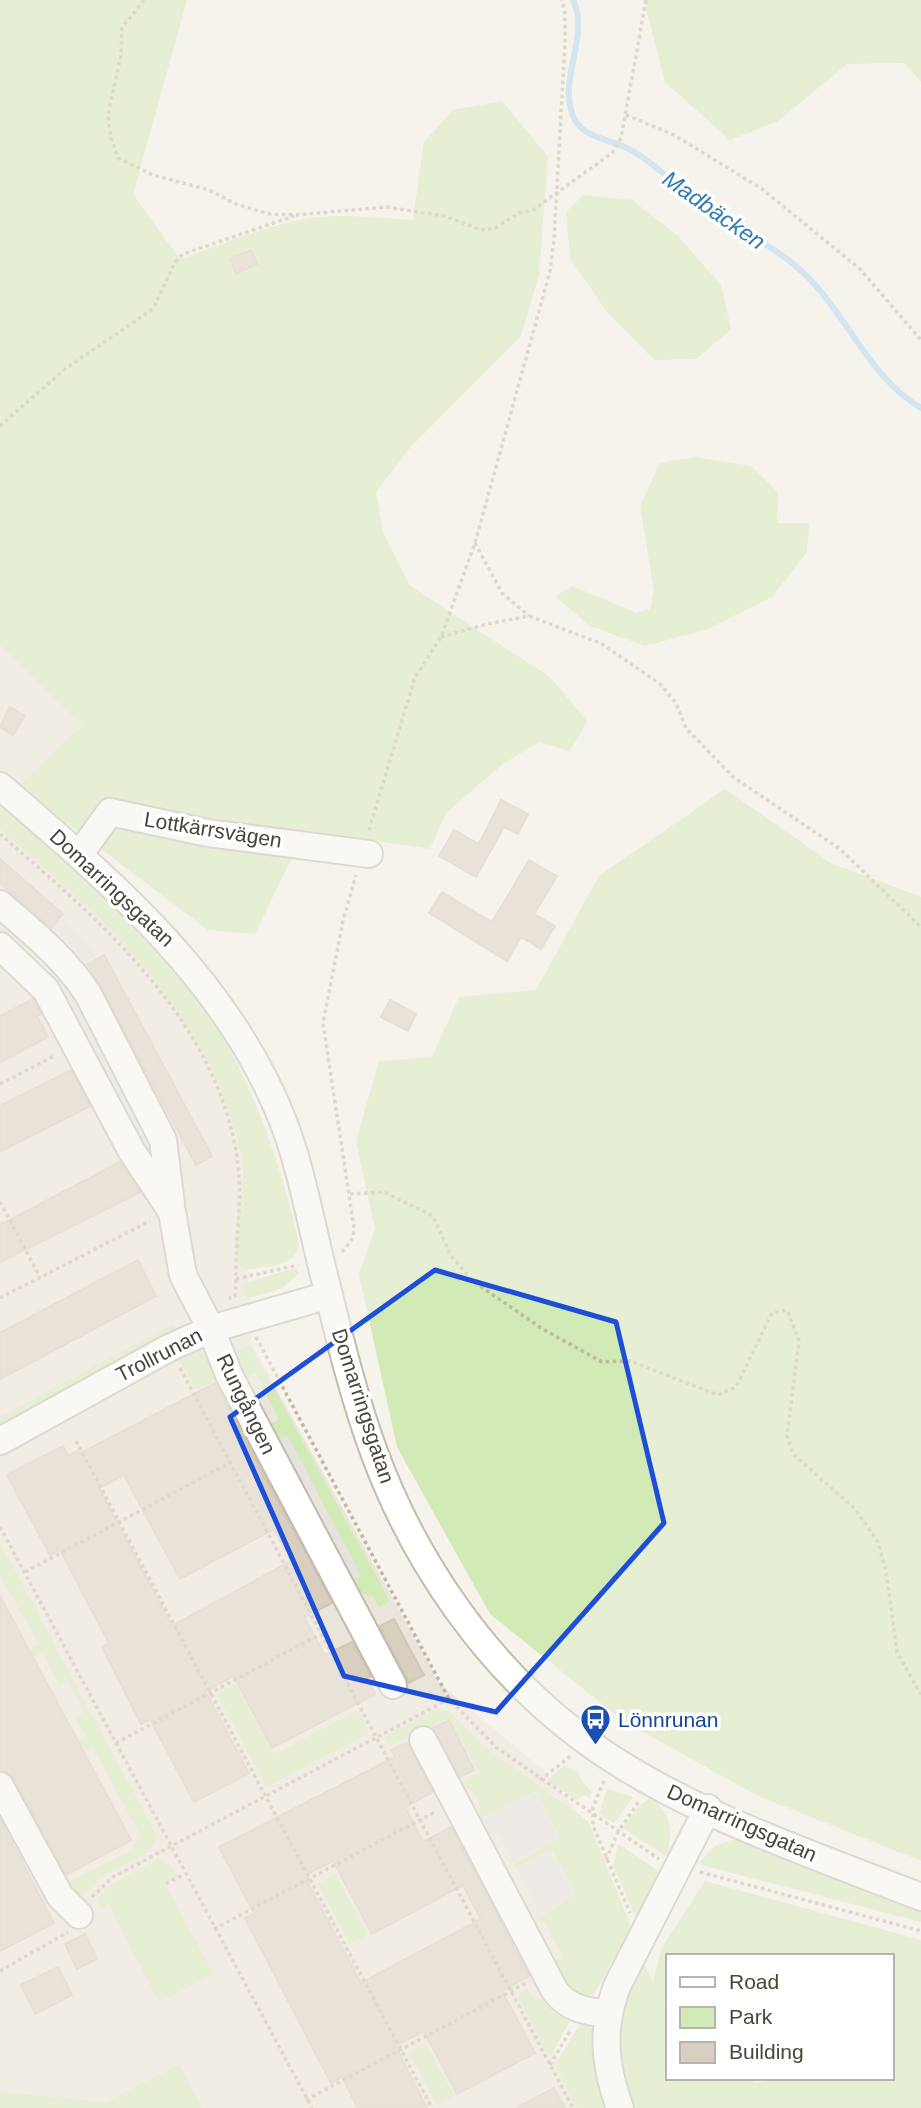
<svg xmlns="http://www.w3.org/2000/svg" width="921" height="2108" font-family="Helvetica,sans-serif">
<style>
.residential{fill:#eae5da}
.green{fill:#d2eab5;fill-rule:evenodd}
.parking{fill:#e5e3e0}
.lines{fill:none;stroke-linecap:round;stroke-linejoin:round}
.stream{stroke:#a9d4f2;stroke-width:6}
.building{fill:#d8cfc1;stroke:#d3c7b4;stroke-width:2;fill-rule:evenodd}
.minor-casing{stroke:#c2bbae;stroke-width:30}
.path{stroke:#c4b79f;stroke-width:3.5;stroke-dasharray:3.5 3.5;stroke-linecap:butt}
.minor{stroke:#fff;stroke-width:26}
.marked{fill:none;stroke:#1d4ed8;stroke-width:5;stroke-linejoin:round}
.labels{text-anchor:middle;stroke-width:7;stroke-linejoin:round;paint-order:stroke}
.street-label{font-size:21px;fill:#4b4439;stroke:#fff}
.transit-label{font-size:21px;fill:#164399;stroke:#fff;text-anchor:start}
.water-label{font-size:23px;font-style:italic;fill:#2e7ab2;stroke:#fff}
</style>
<rect width="100%" height="100%" fill="#f6f3ec"/>
<g class="residential">
<polygon points="0,645 82,725 19,787 0,769"/>
<polygon points="0,805 175,971 241,1082 251,1343 440,1684 543,1770 585,1821 572,1982 549,2041 585,2108 202,2108 178,2066 106,2102 0,2092"/>
</g>
<g class="green">
<path d="M0,0H187L133,194L180,259C226,243 272,222 320,217C350,214 382,218 413,220L424,142L453,110L502,101L548,157L539,275L521,336L409,449L376,492L383,532L409,585L550,677L587,721L570,751L539,742L503,764L446,813L430,849L305,830L255,934L208,930L19,787L82,725L0,645Z"/>
<polygon points="644,0 921,0 921,82 904,63 847,64 778,121 730,140 665,82"/>
<polygon points="583,195 632,200 678,236 721,285 731,329 696,359 654,360 607,312 570,258 566,212"/>
<polygon points="695,457 751,466 778,492 777,523 809,523 807,552 772,597 705,630 645,646 590,626 555,596 573,586 636,613 650,609 654,591 640,506 660,463"/>
<polygon points="725,789 831,863 921,897 921,1861 758,1796 622,1720 490,1614 397,1447 359,1274 375,1229 356,1141 379,1061 432,1057 459,997 536,990 599,876"/>
<path d="M0,801C42,839 87,875 128,914C222,1005 271,1119 299,1244C297,1267 263,1267 245,1270L239,1264C229,1231 249,1188 241,1153C207,1009 106,921 0,829Z"/>
<polygon points="296,1268 299,1273 281,1289 246,1299 242,1288 246,1282"/>
<polygon points="173,1324 178,1333 0,1430 0,1417"/>
<polygon points="250,1345 390,1601 379,1607 373,1597 355,1591 351,1580 361,1575 287,1436 274,1442 265,1427 279,1419 256,1373 247,1377 254,1391 247,1394 230,1353"/>
<polygon points="199,1349 206,1352 220,1377 195,1390 179,1358"/>
<path d="M0,1543L157,1836C152,1858 121,1863 104,1875C94,1881 90,1894 79,1898L62,1886L133,1849L132,1844L142,1838L93,1747L86,1750L83,1747L50,1765L44,1756L86,1736L76,1718L84,1712L67,1680L60,1685L42,1652L0,1678V1665L39,1644L0,1575Z"/>
<polygon points="236,1683 274,1755 357,1710 369,1733 266,1787 217,1694"/>
<path d="M437,1709L449,1712L483,1746L588,1821L632,1928L593,1996L579,1999L549,1964L563,1956L542,1919L528,1925L576,1894L552,1849L516,1868L514,1864L560,1838L536,1791L481,1818L489,1838L475,1824C482,1799 482,1795 457,1785L479,1773L449,1718L390,1746L385,1737Z"/>
<polygon points="564,1765 579,1773 581,1780 592,1792 590,1798 584,1795 577,1800 548,1780"/>
<polygon points="607,1789 633,1797 614,1823 599,1814"/>
<path d="M650,1798C673,1813 672,1833 667,1857L623,1828L637,1808Z"/>
<polygon points="740,1837 921,1905 921,1922 701,1865 700,1862 715,1846"/>
<polygon points="618,1844 658,1871 637,1920 613,1866"/>
<polygon points="158,1859 167,1865 170,1864 177,1876 166,1884 213,1974 159,2002 106,1899 107,1907 100,1907 98,1900 108,1886"/>
<polygon points="335,1874 368,1934 350,1944 318,1884"/>
<path d="M705,1881L921,1940V2108H627L616,2066L621,2002L642,1961L653,1982L662,1947ZM667,1956H891V2078H777L757,2083L745,2078H667Z"/>
<polygon points="527,1989 535,2001 540,1999 556,2013 571,2019 552,2054 547,2053 520,2001 518,1994"/>
<polygon points="581,2022 592,2024 594,2029 603,2108 577,2108 557,2070 556,2063"/>
<polygon points="426,2044 454,2096 437,2105 409,2053"/>
<polygon points="179,2065 202,2108 0,2108 0,2092 106,2102"/>
</g>
<g class="parking">
<polygon points="63,917 98,953 87,963 52,928"/>
<polygon points="75,988 158,1144 150,1159 64,994"/>
<polygon points="287,1435 318,1493 304,1499 274,1442"/>
<polygon points="327,1511 361,1575 351,1580 314,1518"/>
<polygon points="535,1793 558,1838 513,1862 499,1834 492,1837 483,1820"/>
<polygon points="551,1851 574,1895 531,1918 525,1906 534,1900 517,1869"/>
</g>
<g class="lines">
<path class="stream" d="M573,0C591,38 555,82 575,120C584,137 609,140 625,147C649,158 672,183 693,198C724,220 757,237 787,259C844,301 862,373 921,408"/>
</g>
<g class="building">
<polygon points="251,250 257,264 236,274 230,259"/>
<polygon points="10,707 25,716 13,735 0,727"/>
<polygon points="501,800 528,814 518,834 504,827 476,877 439,856 454,830 479,844"/>
<polygon points="0,859 63,914 51,928 0,883"/>
<polygon points="529,860 557,876 534,914 555,926 541,949 521,937 507,961 429,913 442,892 492,922"/>
<polygon points="104,955 212,1156 196,1165 88,964"/>
<polygon points="33,999 41,1014 37,1016 48,1037 0,1062 0,1016"/>
<polygon points="390,1000 416,1014 408,1031 381,1017"/>
<polygon points="71,1070 90,1106 0,1152 0,1106"/>
<polygon points="120,1162 140,1192 0,1262 0,1225"/>
<polygon points="138,1260 156,1296 0,1379 0,1333"/>
<path d="M215,1383L332,1603L304,1617L325,1655L352,1642L371,1676L367,1678L375,1694L272,1748L234,1676L205,1691L249,1773L194,1802L150,1719L141,1724L102,1647L109,1643L60,1550L50,1555L7,1475L63,1446L68,1456L77,1451L79,1454ZM124,1475L180,1579L274,1529L291,1561L172,1626L99,1488Z"/>
<polygon points="0,1596 131,1840 66,1875 14,1778 0,1770"/>
<polygon points="394,1619 424,1675 409,1683 380,1626"/>
<polygon points="449,1720 474,1770 460,1777 433,1728"/>
<path d="M407,1743L433,1792L405,1807L423,1842L451,1827L529,1976L502,1991L535,2053L457,2094L424,2031L395,2046L427,2108H358L342,2077L331,2083L245,1918L254,1913L219,1847L395,1757L391,1750ZM333,1861L372,1934L463,1885L481,1919L361,1983L304,1876Z"/>
<polygon points="0,1819 54,1923 0,1951"/>
<polygon points="85,1934 97,1959 77,1969 65,1944"/>
<polygon points="58,1967 72,1995 35,2014 21,1985"/>
<polygon points="554,2088 565,2108 517,2108"/>
</g>
<g class="lines">
<defs>
<g id="minor">
<path d="M0,786C112,883 227,979 283,1121C303,1173 312,1230 326,1283C340,1340 354,1398 374,1452C414,1561 485,1664 577,1734C672,1808 809,1853 921,1897"/>
<polyline points="79,855 110,812 208,833 369,854"/>
<path d="M0,904C32,932 65,958 88,994L163,1140L171,1204"/>
<polyline points="0,946 46,990 131,1150 172,1212 183,1275 211,1329 229,1375 393,1685"/>
<polyline points="0,1441 169,1348 211,1329 329,1295"/>
<path d="M423,1740L555,1991C568,2008 586,2012 607,2013"/>
<polyline points="0,1786 60,1896 79,1915"/>
<path d="M620,2108C604,2065 601,2029 617,1986L708,1808"/>
</g>
</defs>
<use href="#minor" class="minor-casing"/>
<g class="path">
<polyline points="144,0 122,28 121,55 108,115 111,138 118,158 153,175 209,190 236,204 269,214 296,215 386,207 445,216 481,230 495,228 519,213 533,210 612,153 621,138 646,0"/>
<polyline points="626,115 674,135 762,189 860,269 921,340"/>
<polyline points="0,426 65,369 153,309 175,262 183,254 294,216"/>
<polyline points="475,543 502,593 529,616"/>
<polyline points="441,637 487,624 529,616 602,644 660,684 676,703 686,728 733,777 840,849 921,927"/>
<polyline points="369,830 415,677 441,637 475,543 550,271 554,240 565,43 565,10 561,0"/>
<path d="M0,834C98,919 212,1015 236,1151C244,1192 235,1237 236,1279L235,1296L229,1298"/>
<polyline points="0,1084 56,1055"/>
<polyline points="350,1194 384,1192 433,1216 451,1256 473,1281 541,1328 602,1362 630,1361 718,1395 736,1387 772,1313 787,1310 799,1341 787,1436 793,1454 855,1509 878,1542 886,1571 897,1652 921,1695"/>
<polyline points="0,1202 40,1277"/>
<polyline points="342,1252 353,1238 354,1228 323,1023 343,921 356,875"/>
<polyline points="236,1279 298,1265"/>
<polyline points="0,1298 150,1221"/>
<polyline points="256,1337 449,1699"/>
<polyline points="180,1368 573,2108"/>
<polyline points="76,1441 432,2108"/>
<polyline points="0,1527 312,2108"/>
<polyline points="25,1572 230,1463"/>
<polyline points="116,1743 321,1634"/>
<polyline points="540,1780 572,1755"/>
<polyline points="604,1781 593,1807 593,1826 630,1913"/>
<polyline points="606,1860 618,1832 639,1801"/>
<polyline points="700,1872 921,1931"/>
<polyline points="166,1884 184,1874"/>
<polyline points="92,1897 113,1877 449,1699 497,1748 659,1859"/>
<polyline points="214,1929 435,1812"/>
<polyline points="0,1971 68,1932"/>
<polyline points="550,2065 571,2029"/>
<polyline points="306,2100 528,1982"/>
</g>
<use href="#minor" class="minor"/>
</g>
<path d="M0 0H921V2108H0ZM435,1270L616,1322L664,1523L496,1712L344,1676L230,1417Z" fill="#f6f3ec" fill-opacity=".55" fill-rule="evenodd"/>
<path class="marked" d="M435,1270L616,1322L664,1523L496,1712L344,1676L230,1417Z"/>
<defs>
<symbol id="bus-pin" viewBox="-11 -11 22 30"><path d="M0 17L-7.5 6A9.5 9.5 0 1 1 7.5 6Z" fill="#1a4fb4" stroke="#fff"/><path d="M-5-6H5V4H4V6H2V4H-2V6H-4V4H-5ZM-3.5-4V0h7V-4ZM-3.5 1.2v1.5H-2V1.2ZM2 1.2v1.5H3.5V1.2Z" fill="#fff"/></symbol>
</defs>
<g fill-rule="evenodd">
<use href="#bus-pin" x="578" y="1702" width="35" height="47"/>
</g>
<g class="labels">
<g class="street-label">
<text transform="translate(213 830) rotate(9)" y="7">Lottkärrsvägen</text>
<text transform="translate(112 888) rotate(43)" y="7">Domarringsgatan</text>
<text transform="translate(159 1355) rotate(-27)" y="7">Trollrunan</text>
<text transform="translate(246 1404) rotate(64)" y="7">Rungången</text>
<text transform="translate(363 1406) rotate(72)" y="7">Domarringsgatan</text>
<text transform="translate(742 1823) rotate(24)" y="7">Domarringsgatan</text>
</g>
<g class="transit-label">
<text x="618" y="1727">Lönnrunan</text>
</g>
<g class="water-label">
<text transform="translate(714 210) rotate(35)" y="8">Madbäcken</text>
</g>
</g>
<rect x="666" y="1954" width="228" height="126" fill="#ffffff" stroke="#b7b4b0" stroke-width="2"/>
<rect x="680" y="1977" width="35" height="10" fill="#ffffff" stroke="#b7b4b0" stroke-width="2"/>
<text x="729" y="1989" font-size="21" fill="#4b4439">Road</text>
<rect x="680" y="2007" width="35" height="21" fill="#d2eab5" stroke="#b7b4b0" stroke-width="2"/>
<text x="729" y="2024" font-size="21" fill="#4b4439">Park</text>
<rect x="680" y="2042" width="35" height="21" fill="#d8cfc1" stroke="#b7b4b0" stroke-width="2"/>
<text x="729" y="2059" font-size="21" fill="#4b4439">Building</text>
</svg>
